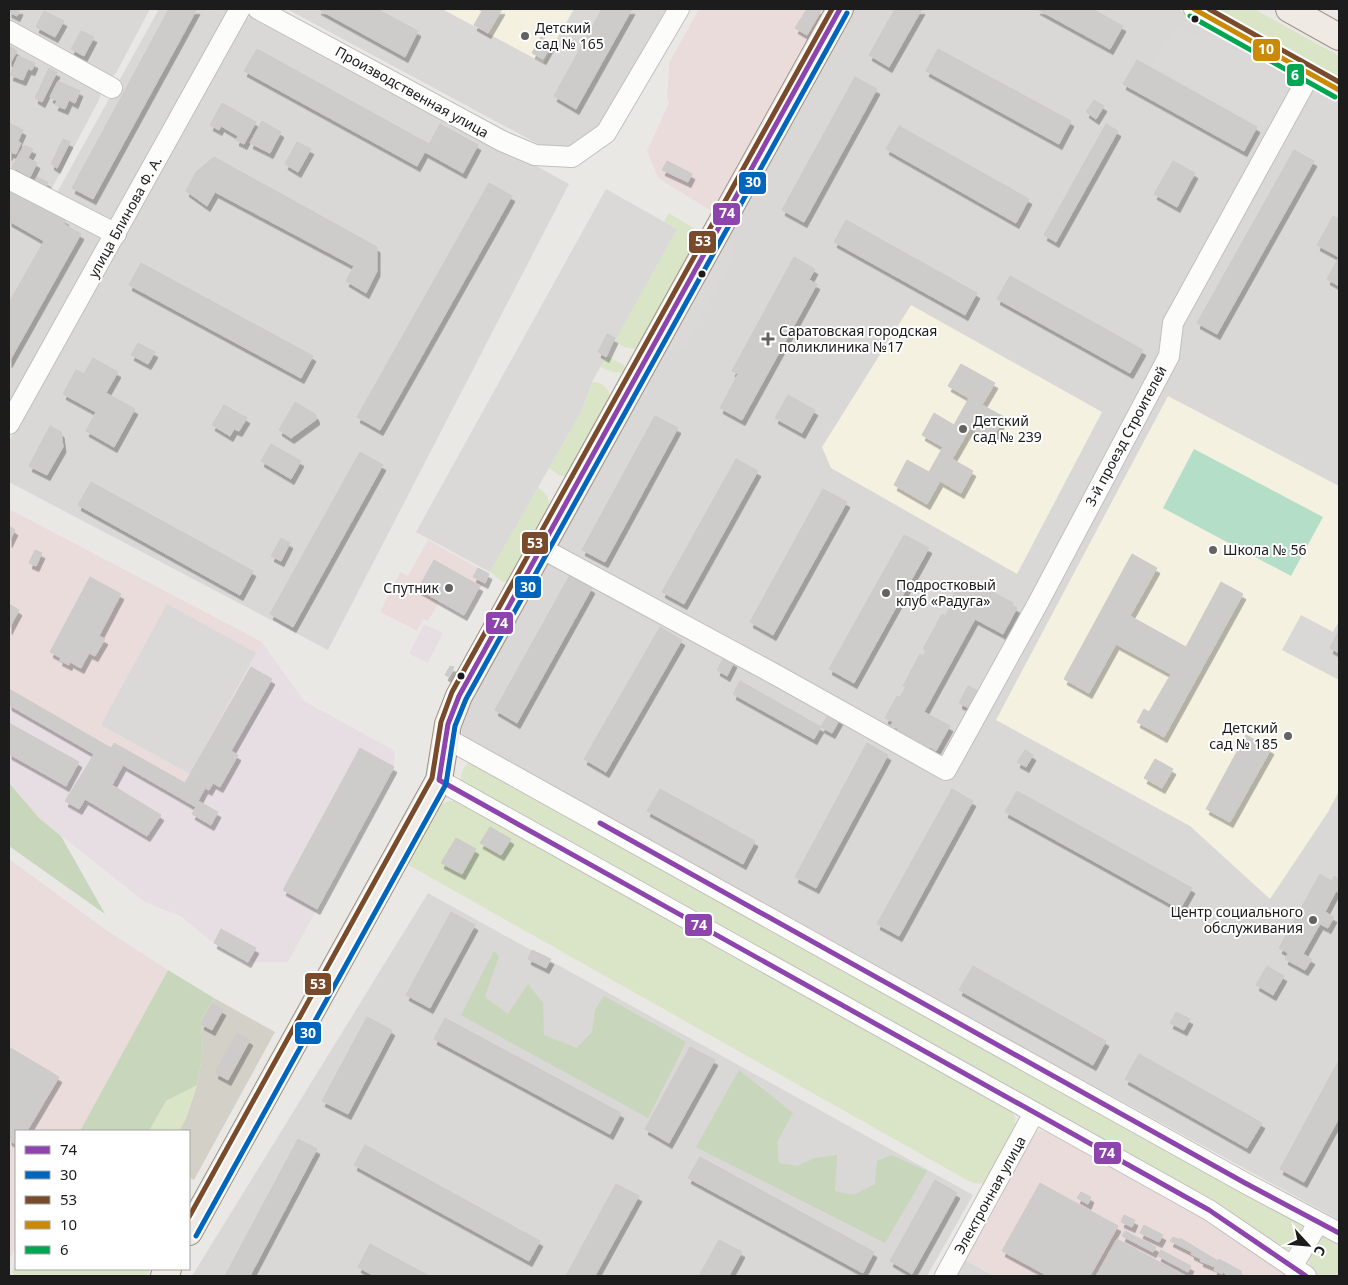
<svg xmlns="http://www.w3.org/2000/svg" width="1348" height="1285" font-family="'Noto Sans',sans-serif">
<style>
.residential{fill:#d9d8d6}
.commercial{fill:#ebdcdc}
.industrial{fill:#e7dee4}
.education{fill:#f4f1e1}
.construction{fill:#d3d1c7}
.grass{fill:#d9e5c6}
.forest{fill:#c8d6bc}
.pitch{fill:#b4dec8}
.parking{fill:#dad9d8}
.building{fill:#ceccca;stroke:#cdcac7;filter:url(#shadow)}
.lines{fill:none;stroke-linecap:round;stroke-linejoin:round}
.minor-casing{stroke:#c1c0bf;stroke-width:22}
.major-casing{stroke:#9e9384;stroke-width:28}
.minor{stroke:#fcfcfb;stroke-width:20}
.major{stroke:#efeae4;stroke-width:26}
.bus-1-casing{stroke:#fff;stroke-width:9}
.bus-2-casing{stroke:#fff;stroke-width:9}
.bus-3-casing{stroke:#fff;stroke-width:9}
.bus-4-casing{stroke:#fff;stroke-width:9}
.bus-5-casing{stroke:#fff;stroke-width:9}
.bus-1{stroke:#8e44ad;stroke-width:5}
.bus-2{stroke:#0065bd;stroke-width:5}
.bus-3{stroke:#7a4b2a;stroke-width:5}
.bus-4{stroke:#cb8a06;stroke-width:5}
.bus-5{stroke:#00a651;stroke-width:5}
.bus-dot{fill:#1c1c1c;stroke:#fff;stroke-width:2}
.poi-dot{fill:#646362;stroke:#fff;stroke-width:2}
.labels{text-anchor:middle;stroke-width:4;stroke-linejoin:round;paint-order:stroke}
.poi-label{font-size:14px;fill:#1c1c1c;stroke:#fff;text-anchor:start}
.street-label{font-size:14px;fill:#1c1c1c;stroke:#fff}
.line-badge{stroke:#fff;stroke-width:2}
.badge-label{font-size:14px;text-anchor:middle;font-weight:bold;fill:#fff}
</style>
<defs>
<filter id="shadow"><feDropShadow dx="3" dy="5.5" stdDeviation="0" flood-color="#0004"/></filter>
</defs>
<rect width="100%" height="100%" fill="#eae8e5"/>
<g class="residential">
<polygon points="9,9 150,9 116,73 111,78 9,24"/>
<polygon points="159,9 227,9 227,11 9,406 9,186 49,207"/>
<polygon points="287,9 666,9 604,120 590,137 565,151 550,150 538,144"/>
<polygon points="851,9 1178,9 1339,100 1339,1220 470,745 462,734 462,715"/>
<polygon points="259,14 569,184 328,650 9,482 9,441 246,18"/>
<polygon points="9,37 101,91 100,98 50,192 9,174"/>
<polygon points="428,893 973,1195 927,1276 192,1276"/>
<polygon points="965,1260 994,1276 956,1276"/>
</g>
<g class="commercial">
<polygon points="699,9 828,9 713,212 658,178 647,151 669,103 667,98 669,63"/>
<polygon points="9,509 262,642 185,783 113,743 111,748 9,689"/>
<polygon points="428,540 489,574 464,615 440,600 428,621 423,619 417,631 380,612 400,572 408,576"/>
<polygon points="9,859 106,930 168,970 80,1131 16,1131 16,1246 9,1260"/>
<polygon points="1040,1130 1050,1133 1196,1211 1299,1276 994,1276 965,1260 1034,1136"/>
</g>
<g class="industrial">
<polygon points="424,624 443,633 428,663 409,654"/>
<polygon points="262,642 304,701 395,751 394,767 288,962 253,962 209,940 182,917 145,902 39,818 9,783 9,689 110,748 114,743 185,783"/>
</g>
<g class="education">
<polygon points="442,9 574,9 543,63"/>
<polygon points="911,305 1102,412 1017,574 831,468 822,447"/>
<polygon points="1168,396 1339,486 1339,621 1333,632 1301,615 1282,650 1339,680 1339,791 1328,812 1270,899 1190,826 996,720"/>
</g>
<polygon class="construction" points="214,998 275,1032 194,1180 189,1177 189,1131 179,1131 186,1118 197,1085 203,1052 201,1019"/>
<g class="grass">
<polygon points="1204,9 1254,9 1339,56 1339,85"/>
<path d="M669,213L695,229L688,241L694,245L641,347C632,351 624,347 616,342L615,338L677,229L664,221Z"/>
<polygon points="606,356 624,365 626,369 626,373 613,372 600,367"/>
<path d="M592,382C603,382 609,388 610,398L567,477L559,475L549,468L582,410Z"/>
<path d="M538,487C545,493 549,496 549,505L507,581L503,582L490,572Z"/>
<path d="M471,762L1301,1222C1304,1235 1298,1244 1286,1250L1279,1249L463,785C458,776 463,766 471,762Z"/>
<path d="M449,801H456L1010,1109L1015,1117V1125L986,1181C979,1185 974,1184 967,1180L410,866L405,860L414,852L431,822L428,816L441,804Z"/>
<polygon points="197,1085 186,1118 179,1131 149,1131 166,1101"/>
<polygon points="1326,1235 1339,1239 1339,1276 1319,1276 1310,1270 1308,1252 1320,1237"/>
<polygon points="16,1266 16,1269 151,1269 146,1276 15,1276 12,1272"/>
</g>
<g class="forest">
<polygon points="9,783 39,818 61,836 105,914 9,846"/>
<polygon points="494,951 499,956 485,997 508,1014 528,984 543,1003 544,1035 577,1048 592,1032 595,1010 604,996 686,1042 648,1118 461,1015"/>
<polygon points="168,970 214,998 201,1019 203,1052 197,1085 166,1101 149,1131 80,1131"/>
<polygon points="739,1070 793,1113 777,1142 779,1163 797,1166 815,1158 837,1155 835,1191 854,1195 875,1184 877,1161 891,1155 927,1171 885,1243 696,1147"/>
</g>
<polygon class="pitch" points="1194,449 1323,517 1291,576 1163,508"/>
<g class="parking">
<polygon points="1177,27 1199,39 1218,39 1291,82 1266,128 1153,64"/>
<polygon points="606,189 677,229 592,382 582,410 490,572 416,532"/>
<polygon points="728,237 735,253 685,347 658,358"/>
<polygon points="167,604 256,653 190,774 101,725"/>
</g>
<g class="building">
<polygon points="9,9 20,9 17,16 9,12"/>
<polygon points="169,9 197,9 93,199 72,188"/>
<polygon points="318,9 377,9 418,31 405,57"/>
<polygon points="478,9 502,9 488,33 474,25 482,11"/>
<polygon points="602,9 632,9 576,109 554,96"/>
<polygon points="807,9 818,9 821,11 807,35 795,28"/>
<polygon points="895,9 922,9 889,67 869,55"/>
<polygon points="1037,9 1092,9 1123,26 1110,49"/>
<polygon points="44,11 64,21 55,37 36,27"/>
<polygon points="81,31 94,37 84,56 71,49"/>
<polygon points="541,37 552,43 543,59 532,53"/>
<polygon points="9,46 17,51 11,62 9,61"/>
<polygon points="257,49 429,144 417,166 244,71"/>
<polygon points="938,49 1071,121 1059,144 926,71"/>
<polygon points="18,56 35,63 32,70 28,69 23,80 10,75"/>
<polygon points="1137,60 1257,127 1244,151 1123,84"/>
<polygon points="49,68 57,72 42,102 35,98"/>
<polygon points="855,77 877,89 804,222 782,210"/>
<polygon points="58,81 80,91 75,103 69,100 65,109 55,105 57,101 50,97"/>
<polygon points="1094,100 1104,106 1096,119 1086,112"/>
<polygon points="222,103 256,122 244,144 236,140 238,136 221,126 219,130 210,125"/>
<polygon points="262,121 281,132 270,153 250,143"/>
<polygon points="9,123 23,130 18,141 21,143 16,154 10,152 9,155"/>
<polygon points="440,124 478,145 463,173 425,152"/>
<polygon points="1106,124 1118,131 1056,242 1044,235"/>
<polygon points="899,126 1029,199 1016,223 886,149"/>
<polygon points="63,139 70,142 57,168 51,164"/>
<polygon points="297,142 311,149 298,172 285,164"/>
<polygon points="24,145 33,149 28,158 37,163 30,177 12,167"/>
<polygon points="1294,150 1314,161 1217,334 1197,323"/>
<polygon points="214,157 377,247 377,271 366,293 346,281 354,266 215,192 207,206 186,191 196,172"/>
<polygon points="667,161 677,166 673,175 662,170"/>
<polygon points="1173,161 1195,173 1177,207 1154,194"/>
<polygon points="677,166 692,174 688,182 673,175"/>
<polygon points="37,177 48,182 44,191 33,186"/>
<polygon points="489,183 512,196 380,430 357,417"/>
<polygon points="9,188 66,220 64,224 81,234 9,362 9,303 44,241 9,221"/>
<polygon points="1333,216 1339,219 1339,257 1317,245"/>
<polygon points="846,220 977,293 965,315 834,242"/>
<polygon points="695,230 699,232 694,243 690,240"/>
<polygon points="794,257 815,269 809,280 817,284 742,420 720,408 738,374 732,371"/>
<polygon points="1339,257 1339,286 1327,279"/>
<polygon points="141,263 313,356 301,378 129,285"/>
<polygon points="1010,276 1143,350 1130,373 997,299"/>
<polygon points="607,334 615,338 606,357 598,352"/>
<polygon points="138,343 155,352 148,364 131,355"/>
<polygon points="93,358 118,372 106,393 135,409 114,447 86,431 96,412 63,394 76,370 84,374"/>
<polygon points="961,364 995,383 982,405 1004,417 992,440 970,428 952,459 973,471 961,493 940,481 927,504 894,485 907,460 929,472 943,447 922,435 934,413 954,425 969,398 948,386"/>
<polygon points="788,395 815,410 802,433 775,418"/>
<polygon points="295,402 315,414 317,419 291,438 279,430"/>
<polygon points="224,405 247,418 239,431 234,429 230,436 212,425"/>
<polygon points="655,416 678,428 605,562 582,550"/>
<polygon points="50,426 61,432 63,447 47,475 29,466"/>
<polygon points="271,444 301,461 291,479 261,461"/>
<polygon points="360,452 383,465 293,627 270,614"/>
<polygon points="736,459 758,471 684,604 662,592"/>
<polygon points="91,482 253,571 240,595 78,505"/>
<polygon points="823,489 847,502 773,635 750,622"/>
<polygon points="9,526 15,530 9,542"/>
<polygon points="904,535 929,548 854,683 829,669"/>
<polygon points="281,538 290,543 281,561 271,556"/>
<polygon points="35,550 42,553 36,566 29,563"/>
<polygon points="1132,554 1157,568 1130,616 1186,647 1221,582 1243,594 1164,737 1137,722 1144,709 1149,712 1171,674 1116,644 1089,693 1064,679"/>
<polygon points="434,560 480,586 464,615 418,589"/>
<polygon points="478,568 489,574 485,583 473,577"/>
<polygon points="570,575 592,588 517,723 495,710"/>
<polygon points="90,577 121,594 99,636 105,639 95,656 89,653 81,668 70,662 69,665 59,660 61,658 50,652"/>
<polygon points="961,581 971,586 972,583 977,586 978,584 1013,603 1012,605 1017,608 1003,634 975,619 924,712 950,726 936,751 930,747 929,750 896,732 898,729 891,725 893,722 885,718 897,696 900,697 906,687 903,686 920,654 923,656 926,651 923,649 942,614 945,616 952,604 949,603"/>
<polygon points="9,604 19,610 9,629"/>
<polygon points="660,627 682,640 606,772 584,759"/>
<polygon points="1339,630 1339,653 1330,648"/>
<polygon points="724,657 734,662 727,676 717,670"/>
<polygon points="450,666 454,667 449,677 445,675"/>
<polygon points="251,667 272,679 231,751 238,755 220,787 213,783 209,790 205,788 198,801 218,812 211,825 192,814 196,807 123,765 112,785 161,815 147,836 85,799 79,809 65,801 85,769 98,778 118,752 111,748 114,743 185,783"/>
<polygon points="740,681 821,727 814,739 733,694"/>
<polygon points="968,686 978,691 969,708 959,703"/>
<polygon points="9,689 111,748 118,752 98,778 85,769 94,754 9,705"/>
<polygon points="829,713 840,719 836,726 825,720"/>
<polygon points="825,720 836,726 832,733 821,727"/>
<polygon points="9,723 79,762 66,786 9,754"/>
<polygon points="1246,735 1271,749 1230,822 1206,809"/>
<polygon points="867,743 888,755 816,888 795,877"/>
<polygon points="360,748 394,767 317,909 283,890"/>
<polygon points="1025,750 1033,755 1026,767 1017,762"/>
<polygon points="1155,759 1173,769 1162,788 1144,778"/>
<polygon points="660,789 755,841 743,864 647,811"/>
<polygon points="952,789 973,801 899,936 877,924"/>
<polygon points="1017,791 1192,888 1180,909 1005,812"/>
<polygon points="490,827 511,839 501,855 480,843"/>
<polygon points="456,838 476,849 462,874 441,863"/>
<polygon points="1320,874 1332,881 1334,876 1339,879 1339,893 1336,891 1325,912 1334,917 1328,928 1320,924 1303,954 1312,959 1305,970 1285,959 1288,953 1279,948"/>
<polygon points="451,912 475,925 430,1008 406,995"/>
<polygon points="221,929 256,948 248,962 214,943"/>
<polygon points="532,950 551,959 546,968 528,959"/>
<polygon points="973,966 1106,1041 1093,1065 959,990"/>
<polygon points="1267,966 1284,976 1273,995 1256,985"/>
<polygon points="212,1004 223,1010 212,1030 201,1024"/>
<polygon points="1176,1012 1190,1019 1184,1030 1170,1023"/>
<polygon points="367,1017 392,1030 348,1114 322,1101"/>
<polygon points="445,1018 621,1113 610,1134 434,1039"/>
<polygon points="237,1033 250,1040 228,1080 215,1073"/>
<polygon points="9,1047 59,1077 27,1131 16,1131 16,1144 9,1140"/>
<polygon points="690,1047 715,1060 669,1143 645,1129"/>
<polygon points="1139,1054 1262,1123 1247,1148 1125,1079"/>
<polygon points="1339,1060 1339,1118 1304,1182 1280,1169"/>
<polygon points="298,1139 317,1149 250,1276 225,1276"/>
<polygon points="365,1145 540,1241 529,1261 354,1165"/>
<polygon points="700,1157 874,1252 863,1273 688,1178"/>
<polygon points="935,1180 957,1193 912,1274 890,1261"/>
<polygon points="1040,1183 1118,1226 1090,1276 1048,1276 1002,1251"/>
<polygon points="616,1184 639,1196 595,1276 566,1276"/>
<polygon points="1081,1192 1091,1197 1088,1204 1077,1198"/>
<polygon points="1124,1215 1135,1220 1132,1227 1121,1222"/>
<polygon points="1144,1225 1163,1235 1159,1242 1140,1233"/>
<polygon points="1125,1231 1156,1247 1153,1252 1122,1236"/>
<polygon points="1173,1237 1180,1240 1180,1238 1218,1261 1219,1259 1241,1271 1241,1276 1228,1276 1223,1272 1222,1274 1214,1270 1215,1267 1200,1261 1201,1259 1191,1254 1192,1252 1170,1241"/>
<polygon points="1117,1239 1185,1276 1096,1276"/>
<polygon points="719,1240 742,1252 729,1276 699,1276"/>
<polygon points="370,1244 429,1276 374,1276 358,1267"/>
<polygon points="1161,1250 1191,1266 1188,1272 1158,1256"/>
</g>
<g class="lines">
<defs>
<g id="minor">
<polyline points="258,9 502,141 535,155 572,157 606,133 679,9"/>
<polyline points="1194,9 1339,90"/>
<polyline points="9,31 112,88"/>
<polyline points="9,179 116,234"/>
<polyline points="9,424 240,9"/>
<polyline points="541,548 778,676 946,770 1037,605 1169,356 1173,323 1310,74"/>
<polyline points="446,738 1245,1183 1339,1233"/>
<polyline points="439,780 1209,1210 1306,1276"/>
<polyline points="1292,1267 1318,1223"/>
<polyline points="945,1276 1034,1113"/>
</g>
<g id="major">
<polyline points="1289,9 1339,37"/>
<polyline points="189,1232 439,780 448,724 459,696 840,9"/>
<polyline points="164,1276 168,1269"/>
</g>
</defs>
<use href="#minor" class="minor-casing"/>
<use href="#major" class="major-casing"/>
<use href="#minor" class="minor"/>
<use href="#major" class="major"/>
<defs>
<g id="bus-1">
<polyline points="840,9 459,696 448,724 439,780 1209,1210 1306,1276"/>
<polyline points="600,823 1245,1183 1339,1233"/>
</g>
<polyline id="bus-2" points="196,1236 446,784 455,726 466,699 847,13"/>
<g id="bus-3">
<polyline points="1209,9 1339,82"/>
<polyline points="189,1217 432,778 441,722 452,692 832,9"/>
</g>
<polyline id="bus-4" points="1194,9 1339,90"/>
<polyline id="bus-5" points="1190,16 1335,97"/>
</defs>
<use href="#bus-1" class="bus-1-casing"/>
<use href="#bus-2" class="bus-2-casing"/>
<use href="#bus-3" class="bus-3-casing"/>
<use href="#bus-4" class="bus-4-casing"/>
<use href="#bus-5" class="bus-5-casing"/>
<use href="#bus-1" class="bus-1"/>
<use href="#bus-2" class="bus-2"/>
<use href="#bus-3" class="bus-3"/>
<use href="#bus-4" class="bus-4"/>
<use href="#bus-5" class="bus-5"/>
</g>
<g class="bus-dot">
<circle cx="1195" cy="19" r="4.5"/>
<circle cx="702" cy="274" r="4.5"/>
<circle cx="461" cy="676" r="4.5"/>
</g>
<g class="poi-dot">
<circle cx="525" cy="36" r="5"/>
<path d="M765.5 331.5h5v5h5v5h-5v5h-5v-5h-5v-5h5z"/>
<circle cx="963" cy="429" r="5"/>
<circle cx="1213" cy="550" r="5"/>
<circle cx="449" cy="588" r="5"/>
<circle cx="886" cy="593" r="5"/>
<circle cx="1288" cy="736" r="5"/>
<circle cx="1313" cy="920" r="5"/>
</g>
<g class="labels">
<g class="poi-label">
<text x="535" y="33">Детский<tspan x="535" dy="16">сад № 165</tspan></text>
<text x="779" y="336">Саратовская городская<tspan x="779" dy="16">поликлиника №17</tspan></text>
<text x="973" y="426">Детский<tspan x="973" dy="16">сад № 239</tspan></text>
<text x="1223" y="555">Школа № 56</text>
<text x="896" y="590">Подростковый<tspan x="896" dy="16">клуб «Радуга»</tspan></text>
<text x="439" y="593" text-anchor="end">Спутник</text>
<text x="1278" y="733" text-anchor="end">Детский<tspan x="1278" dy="16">сад № 185</tspan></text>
<text x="1303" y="917" text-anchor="end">Центр социального<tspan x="1303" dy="16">обслуживания</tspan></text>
</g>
<g class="street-label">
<text transform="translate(412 92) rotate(29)" y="5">Производственная улица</text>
<text transform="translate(125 217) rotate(-61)" y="5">улица Блинова Ф. А.</text>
<text transform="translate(1126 436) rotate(-62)" y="5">3-й проезд Строителей</text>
<text transform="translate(990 1195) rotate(-61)" y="5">Электронная улица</text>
</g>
</g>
<g class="line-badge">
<rect x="1252" y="38" width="29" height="24" rx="5" fill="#cb8a06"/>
<rect x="1286" y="63" width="19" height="24" rx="5" fill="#00a651"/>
<rect x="738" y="171" width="29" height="24" rx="5" fill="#0065bd"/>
<rect x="712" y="202" width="29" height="24" rx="5" fill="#8e44ad"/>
<rect x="688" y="230" width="29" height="24" rx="5" fill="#7a4b2a"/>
<rect x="521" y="531" width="28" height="24" rx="5" fill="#7a4b2a"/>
<rect x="514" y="575" width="28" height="24" rx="5" fill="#0065bd"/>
<rect x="485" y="611" width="29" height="24" rx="5" fill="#8e44ad"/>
<rect x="684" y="913" width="29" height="24" rx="5" fill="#8e44ad"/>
<rect x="304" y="972" width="28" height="24" rx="5" fill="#7a4b2a"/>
<rect x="294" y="1021" width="28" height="24" rx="5" fill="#0065bd"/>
<rect x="1093" y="1141" width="29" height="24" rx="5" fill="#8e44ad"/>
</g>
<g class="badge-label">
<text x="1266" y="54">10</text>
<text x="1295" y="80">6</text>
<text x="753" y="187">30</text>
<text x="727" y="218">74</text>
<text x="703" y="246">53</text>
<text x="535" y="548">53</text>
<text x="528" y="592">30</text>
<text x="500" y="628">74</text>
<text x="699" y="930">74</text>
<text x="318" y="989">53</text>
<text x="308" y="1038">30</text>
<text x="1107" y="1158">74</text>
</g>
<rect width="1348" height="1285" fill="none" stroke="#1c1c1c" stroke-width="20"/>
<rect x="15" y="1130" width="175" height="140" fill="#ffffff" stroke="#a4a4a4"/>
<rect x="25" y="1146" width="25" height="8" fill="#8e44ad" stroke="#a4a4a4"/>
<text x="60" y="1155" font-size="15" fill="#1c1c1c">74</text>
<rect x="25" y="1171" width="25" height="8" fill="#0065bd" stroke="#a4a4a4"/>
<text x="60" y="1180" font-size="15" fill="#1c1c1c">30</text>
<rect x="25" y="1196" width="25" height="8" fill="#7a4b2a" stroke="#a4a4a4"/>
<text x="60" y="1205" font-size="15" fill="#1c1c1c">53</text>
<rect x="25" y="1221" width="25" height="8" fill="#cb8a06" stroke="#a4a4a4"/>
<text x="60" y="1230" font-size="15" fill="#1c1c1c">10</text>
<rect x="25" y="1246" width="25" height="8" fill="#00a651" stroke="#a4a4a4"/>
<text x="60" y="1255" font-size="15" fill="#1c1c1c">6</text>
<g transform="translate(1308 1245) rotate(116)" stroke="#ffffff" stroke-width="4" paint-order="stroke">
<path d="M0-4L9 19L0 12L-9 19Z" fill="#1c1c1c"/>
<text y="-8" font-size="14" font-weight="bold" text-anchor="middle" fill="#1c1c1c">С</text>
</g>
</svg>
